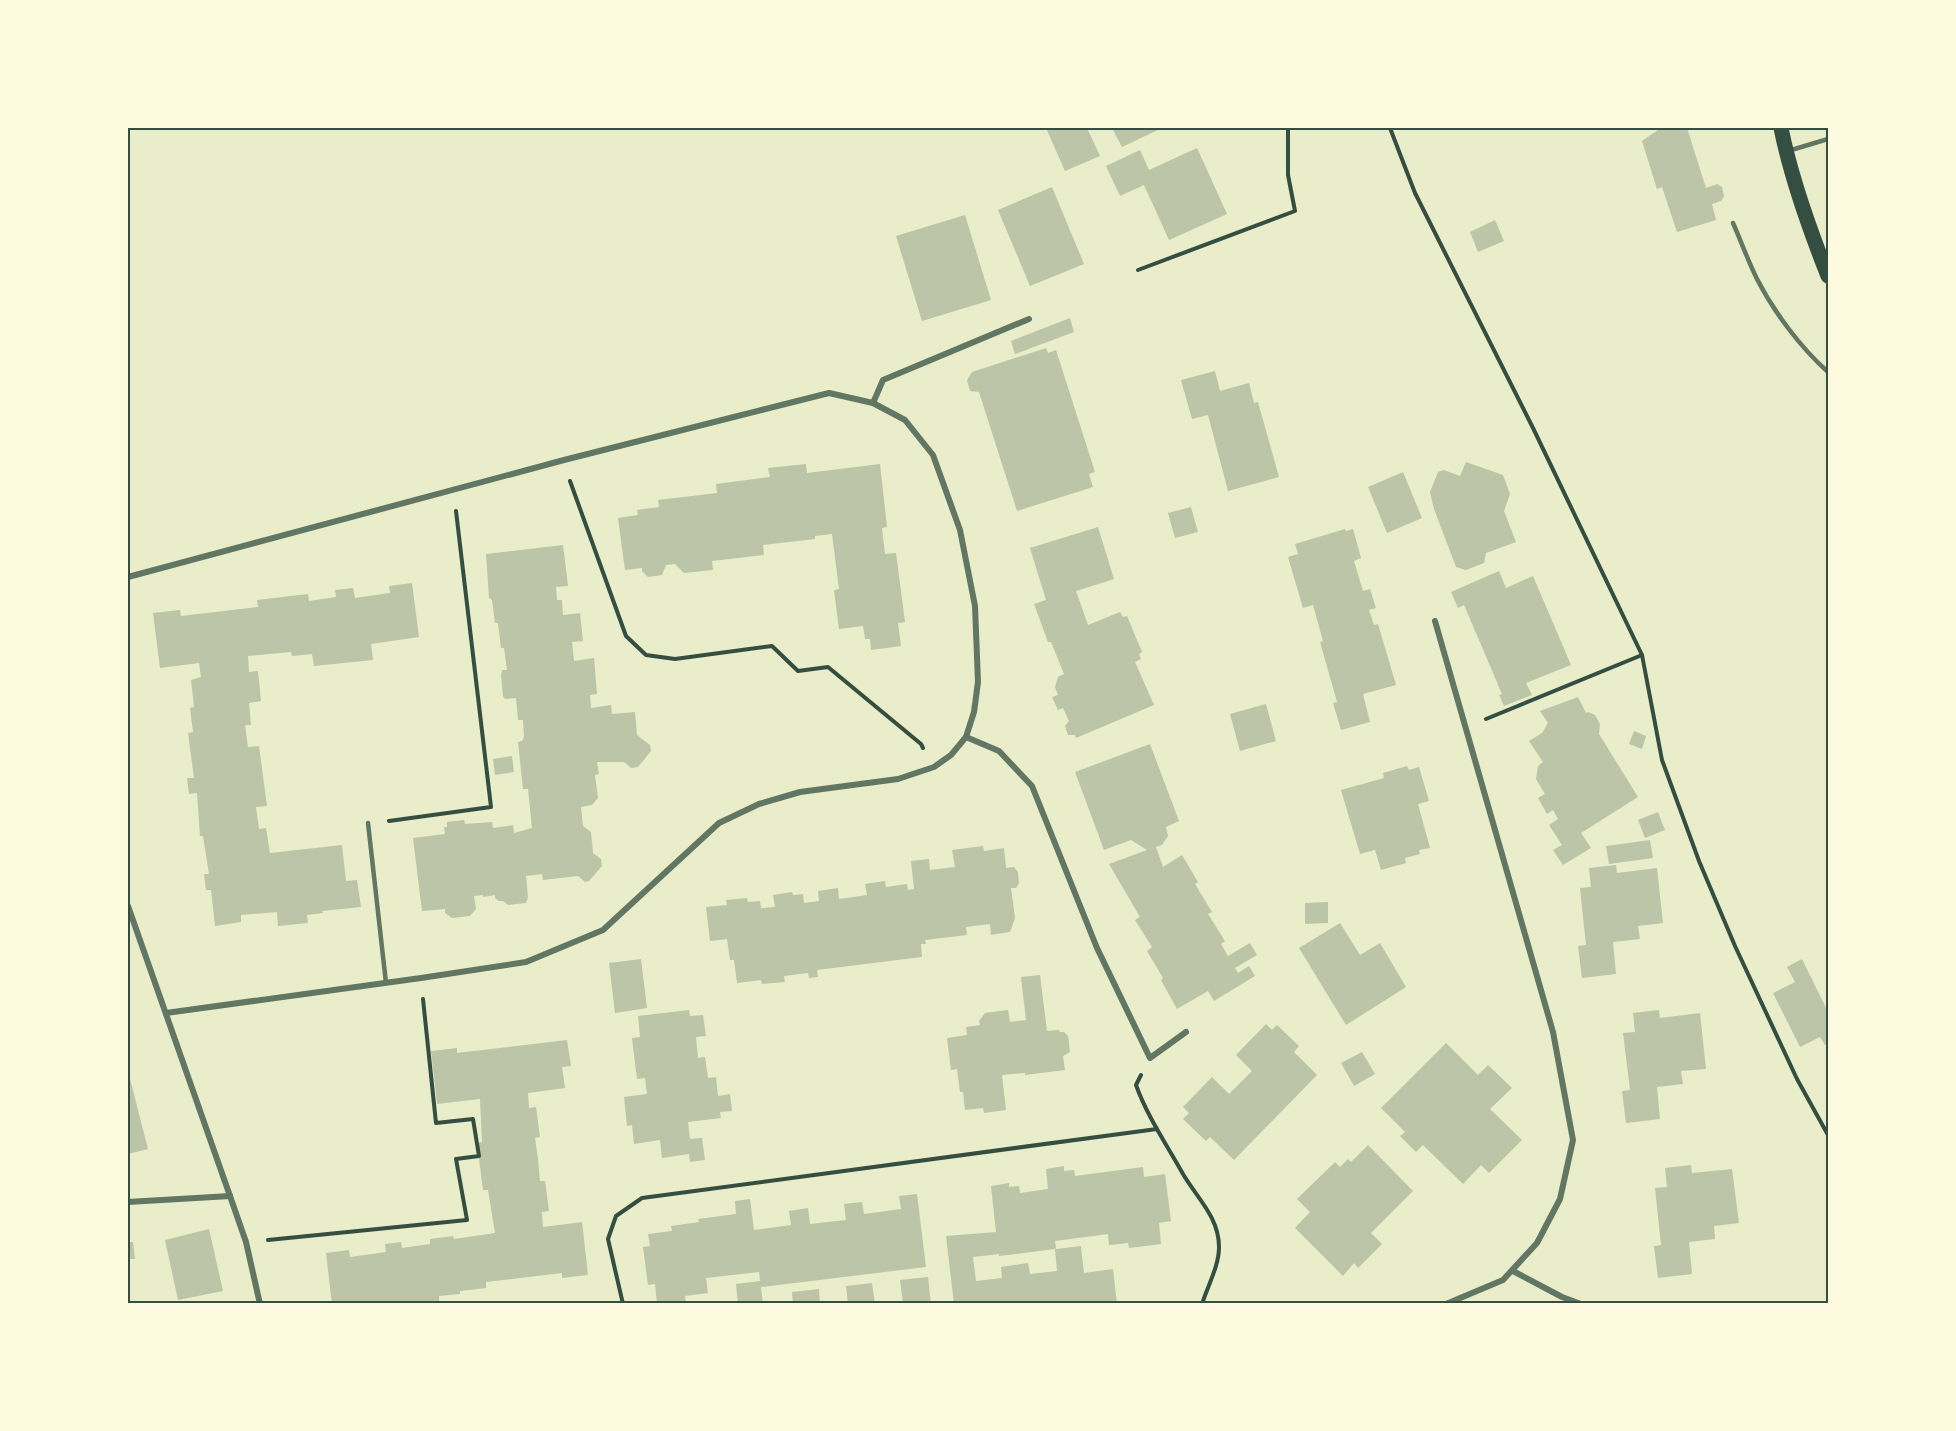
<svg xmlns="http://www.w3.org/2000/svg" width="1956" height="1431" font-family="Merriweather,serif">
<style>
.building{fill:#bcc5a7;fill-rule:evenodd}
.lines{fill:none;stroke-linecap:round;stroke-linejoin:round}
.path{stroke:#344e41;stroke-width:4}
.service{stroke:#617663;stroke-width:4.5}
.minor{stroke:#617663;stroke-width:6}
.primary{stroke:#344e41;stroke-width:15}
.neatline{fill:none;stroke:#344e41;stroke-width:2}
</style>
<rect width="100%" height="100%" fill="#e9edc9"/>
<g class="building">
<polygon points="1046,128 1087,128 1100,156 1065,171"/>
<polygon points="1112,128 1162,128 1122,147"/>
<polygon points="1661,128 1687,128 1706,188 1717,184 1722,187 1724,196 1721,201 1712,204 1716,220 1677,232 1662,187 1657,189 1642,141"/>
<polygon points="1197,148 1227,214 1169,240 1144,185 1120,196 1106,166 1140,150 1149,170"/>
<polygon points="1052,187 1084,264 1030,286 998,210"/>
<polygon points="965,215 991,300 922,321 896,236"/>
<polygon points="1495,220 1504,241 1478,252 1470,232"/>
<polygon points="1070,318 1074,332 1015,354 1011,341"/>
<polygon points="1046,348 1048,353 1056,350 1095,472 1089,474 1093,487 1017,511 979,392 970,391 967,380 972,372"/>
<polygon points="1215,371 1220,391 1249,383 1254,403 1258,402 1279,477 1228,491 1208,415 1192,419 1181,380"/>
<polygon points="1466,462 1503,475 1510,494 1504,511 1516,542 1486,553 1484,563 1466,570 1456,567 1434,509 1430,492 1438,472 1444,470 1460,476"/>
<polygon points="806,464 807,473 880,464 887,527 882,528 885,554 896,553 905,622 898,623 901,646 871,650 870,639 865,639 863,626 839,629 834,590 839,589 832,534 815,536 815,539 763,545 764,555 712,561 713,570 684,573 675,564 666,565 662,575 648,577 642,571 642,568 625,570 618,518 638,515 637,510 659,507 658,500 717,493 716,484 770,477 768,468"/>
<polygon points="1403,472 1422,518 1387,533 1368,487"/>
<polygon points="1191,507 1198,532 1175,538 1168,513"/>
<polygon points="1098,527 1114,579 1076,591 1088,625 1120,612 1123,617 1127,616 1142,652 1139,654 1141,659 1135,662 1154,705 1076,738 1075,735 1068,735 1065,726 1069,721 1063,708 1058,710 1052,697 1058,695 1055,687 1058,677 1064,674 1051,642 1048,642 1034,604 1046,600 1030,548"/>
<polygon points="1345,529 1346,531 1353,529 1361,558 1354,561 1363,591 1370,589 1376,608 1369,610 1374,625 1378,624 1396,685 1363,694 1370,722 1341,730 1333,703 1337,702 1320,642 1323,641 1313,605 1303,608 1288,557 1298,554 1295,544"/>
<polygon points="563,545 568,586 556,587 557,600 562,600 563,615 580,613 583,641 572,642 574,661 594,658 597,694 590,695 591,708 611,705 612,714 635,712 637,735 650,745 651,751 638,767 631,768 624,762 597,762 599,774 595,775 598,798 592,805 581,807 583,826 591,832 593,853 601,859 602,866 589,881 585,882 578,876 543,880 542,874 526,876 528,897 526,903 508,905 503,901 499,901 495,898 495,895 483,897 483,895 474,896 476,909 470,916 452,918 445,913 445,909 422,911 413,838 445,834 444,827 447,827 447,822 464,820 465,824 492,822 493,828 513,825 514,833 532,828 528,789 523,789 518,742 522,741 524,737 523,720 518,720 516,698 505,699 503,696 501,675 502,670 507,670 504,648 501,648 498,623 495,623 492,600 489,598 486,554"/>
<polygon points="1499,571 1506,588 1533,576 1571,665 1526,683 1532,695 1504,706 1499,695 1502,694 1464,605 1458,608 1451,592"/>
<polygon points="412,583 419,637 371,644 373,660 314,666 312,654 292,656 291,652 248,656 249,672 258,671 261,701 249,703 251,725 245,725 248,747 259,746 267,806 256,807 259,829 266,828 270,853 342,845 346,881 357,880 361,907 322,911 323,913 307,915 308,923 278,926 277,912 241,915 241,922 215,926 211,890 206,890 204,874 209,874 203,836 200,836 197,793 189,794 187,778 194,778 188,733 193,732 190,708 194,707 191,680 201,677 199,663 160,668 153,613 180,610 181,616 258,607 257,600 308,594 309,601 336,597 335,590 353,588 355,598 390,593 389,586"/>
<polygon points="1578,697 1586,713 1588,712 1595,715 1600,724 1599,734 1638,797 1581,833 1591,848 1563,865 1553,850 1562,845 1549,825 1558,819 1553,810 1547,814 1538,798 1545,794 1536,779 1538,766 1543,762 1529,741 1542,733 1548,723 1540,711"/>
<polygon points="1266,704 1276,741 1240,751 1230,714"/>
<polygon points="1634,731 1646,736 1642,749 1629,744"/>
<polygon points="1150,744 1179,821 1166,827 1168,836 1162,845 1156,847 1163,867 1182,855 1198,882 1195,884 1212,912 1208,914 1225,941 1221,944 1228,956 1250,943 1257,955 1235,968 1238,973 1249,966 1255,976 1214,1001 1208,991 1177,1009 1161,980 1163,978 1147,951 1152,947 1135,920 1140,917 1109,864 1147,850 1131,840 1104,850 1075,772"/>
<polygon points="512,756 514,772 495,775 493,759"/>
<polygon points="1407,766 1409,770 1419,767 1429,801 1418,804 1430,848 1419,850 1420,854 1405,858 1406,863 1381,870 1375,850 1360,854 1341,790 1384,778 1383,773"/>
<polygon points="1658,812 1665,830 1645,838 1638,820"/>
<polygon points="1650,840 1653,858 1609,864 1606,846"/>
<polygon points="983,846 984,851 1004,848 1006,868 1014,867 1018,872 1019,883 1016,888 1011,888 1015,918 1010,932 991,935 990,924 966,927 967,935 925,940 926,944 921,944 922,957 817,970 818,977 809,978 808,973 784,976 785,982 762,984 761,980 737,983 734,960 730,960 727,939 710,941 706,907 727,905 726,900 747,898 748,902 760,901 761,908 775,907 773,895 792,892 793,895 803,894 804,903 819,901 818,891 838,888 839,899 867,895 865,884 885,881 886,887 907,884 908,890 914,889 911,861 929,859 930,870 955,867 952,850"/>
<polygon points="1616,865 1617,873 1657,868 1663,923 1638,926 1640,939 1613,942 1616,974 1582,978 1578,946 1586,945 1580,888 1591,887 1589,868"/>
<polygon points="1328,902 1328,923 1305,924 1305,903"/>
<polygon points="1340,923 1360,955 1380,943 1406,987 1346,1025 1299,948"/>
<polygon points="641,959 647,1008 615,1013 609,963"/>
<polygon points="1802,959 1828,1012 1828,1043 1825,1045 1820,1037 1800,1047 1773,993 1795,982 1787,967"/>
<polygon points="1040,975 1047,1031 1059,1030 1060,1032 1064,1032 1068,1036 1070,1052 1063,1056 1065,1070 1025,1075 1025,1073 1002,1075 1006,1110 984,1113 983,1108 965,1110 963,1092 960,1092 957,1069 951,1070 947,1038 967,1035 966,1027 980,1025 979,1021 985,1013 1008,1010 1010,1022 1026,1020 1021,977"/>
<polygon points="689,1010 690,1016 703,1015 706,1036 696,1037 698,1058 705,1057 708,1078 716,1077 718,1096 730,1094 732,1111 720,1112 721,1118 688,1122 690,1139 702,1138 705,1160 690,1162 689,1154 662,1158 660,1140 634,1144 632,1125 627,1126 624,1097 647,1094 645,1078 637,1079 632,1038 640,1037 638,1016"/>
<polygon points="1659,1010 1660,1018 1700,1013 1706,1069 1681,1071 1683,1084 1657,1087 1660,1119 1626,1123 1622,1091 1630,1090 1623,1033 1635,1032 1633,1013"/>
<polygon points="1266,1024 1272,1030 1277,1025 1299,1046 1294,1052 1317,1075 1234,1160 1210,1137 1206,1141 1183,1119 1189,1113 1183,1107 1212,1077 1229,1094 1252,1071 1236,1055"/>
<polygon points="567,1040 571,1066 562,1067 565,1088 528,1093 529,1108 536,1107 540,1137 535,1138 538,1159 540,1181 545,1181 549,1211 542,1212 543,1227 582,1222 588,1275 562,1278 562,1273 486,1282 486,1288 460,1291 460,1294 439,1296 439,1304 380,1304 379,1301 332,1304 326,1253 349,1250 350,1257 386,1252 385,1244 401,1242 402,1248 430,1244 430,1239 453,1236 454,1239 495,1233 488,1190 483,1190 477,1143 482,1142 480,1099 437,1104 431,1051 457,1048 457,1053"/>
<polygon points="1446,1043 1478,1075 1488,1065 1512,1088 1490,1109 1522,1140 1489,1173 1481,1165 1463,1184 1423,1145 1416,1152 1400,1136 1405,1132 1381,1108"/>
<polygon points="1362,1052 1375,1074 1354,1086 1341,1063"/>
<polygon points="128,1071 148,1149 128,1154"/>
<polygon points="1368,1145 1413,1191 1371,1233 1382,1244 1358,1268 1354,1263 1343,1276 1295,1228 1310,1212 1297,1199 1335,1162 1340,1167 1348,1159 1351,1162"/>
<polygon points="1691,1165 1692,1173 1732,1169 1739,1223 1714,1226 1715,1239 1689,1242 1692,1274 1658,1278 1654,1246 1661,1245 1655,1188 1667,1187 1665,1168"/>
<path d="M1064,1166V1171L1074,1170L1075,1176L1143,1167L1144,1177L1165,1174L1171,1221L1159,1223L1161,1244L1129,1248L1128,1243L1109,1245L1108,1234L1055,1241L1056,1249L1081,1246L1084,1273L1113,1269L1117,1304H954L946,1236L996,1232L991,1186L1009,1183V1187L1019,1186L1020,1193L1048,1189L1046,1169ZM1055,1249L1057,1271L1030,1274L1028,1263L1001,1267L1002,1278L976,1281L973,1257L999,1254V1256Z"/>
<polygon points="917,1194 926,1267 761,1287 763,1304 738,1304 736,1284 760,1281 759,1272 706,1278 708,1293 685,1296 686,1304 657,1304 655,1284 648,1285 643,1247 650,1246 648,1234 672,1231 671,1226 699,1222 698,1219 736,1214 735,1201 750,1199 754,1230 791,1225 789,1211 808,1208 810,1224 846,1220 844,1204 862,1202 864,1214 901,1209 899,1196"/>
<polygon points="209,1229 223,1291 178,1300 165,1240"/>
<polygon points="128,1242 133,1242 135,1259 128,1259"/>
<polygon points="928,1277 931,1304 903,1304 900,1280"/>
<polygon points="872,1283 875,1304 848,1304 846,1286"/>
<polygon points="819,1289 820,1304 793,1304 792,1292"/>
<polygon points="201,1301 201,1304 158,1304 158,1302"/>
</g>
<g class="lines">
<g class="path">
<polyline points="1390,128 1415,193 1533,428 1642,655 1662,760 1699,861 1735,946 1797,1079 1828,1135"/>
<polyline points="1138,270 1295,211 1288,175 1288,128"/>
<polyline points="570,481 626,636 646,655 675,659 772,646 798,671 828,667 921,744 923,748"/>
<polyline points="1486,719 1642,655"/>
<polyline points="389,821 491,807 456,511"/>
<path d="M1141,1075L1136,1085C1147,1116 1167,1145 1183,1174C1197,1198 1219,1217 1219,1247C1219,1266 1208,1285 1202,1304"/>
<polyline points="268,1240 467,1220 456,1159 479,1156 473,1119 436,1123 423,999"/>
<polyline points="623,1304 608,1239 616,1216 642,1198 1157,1129"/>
</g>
<g class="service">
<polyline points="1788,151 1828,139"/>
<path d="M1733,223C1741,241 1748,261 1757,279C1774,312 1800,347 1828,372"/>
<polyline points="368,823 386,983"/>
</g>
<g class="minor">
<polyline points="873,403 883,380 1029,319"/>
<polyline points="128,577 564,460 829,393 873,403 905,420 933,455 960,530 975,606 978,682 974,712 966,737 951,755 934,767 898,779 800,792 759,804 719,823 603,930 526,962 421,978 166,1013"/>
<polyline points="1435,621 1553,1032 1573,1140 1560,1199 1537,1243 1503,1280 1446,1304"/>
<polyline points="966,737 999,751 1032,786 1097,948 1150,1058 1186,1032"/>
<polyline points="128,906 230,1196 246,1242 260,1304"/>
<polyline points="128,1202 230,1196"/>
<polyline points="1513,1271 1562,1297 1581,1304"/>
</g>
<path class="primary" d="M1781,128C1791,178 1809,228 1828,276"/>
</g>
<rect width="1956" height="1431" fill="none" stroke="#fefae0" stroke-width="258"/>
<rect x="129" y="129" width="1698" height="1173" class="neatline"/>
</svg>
